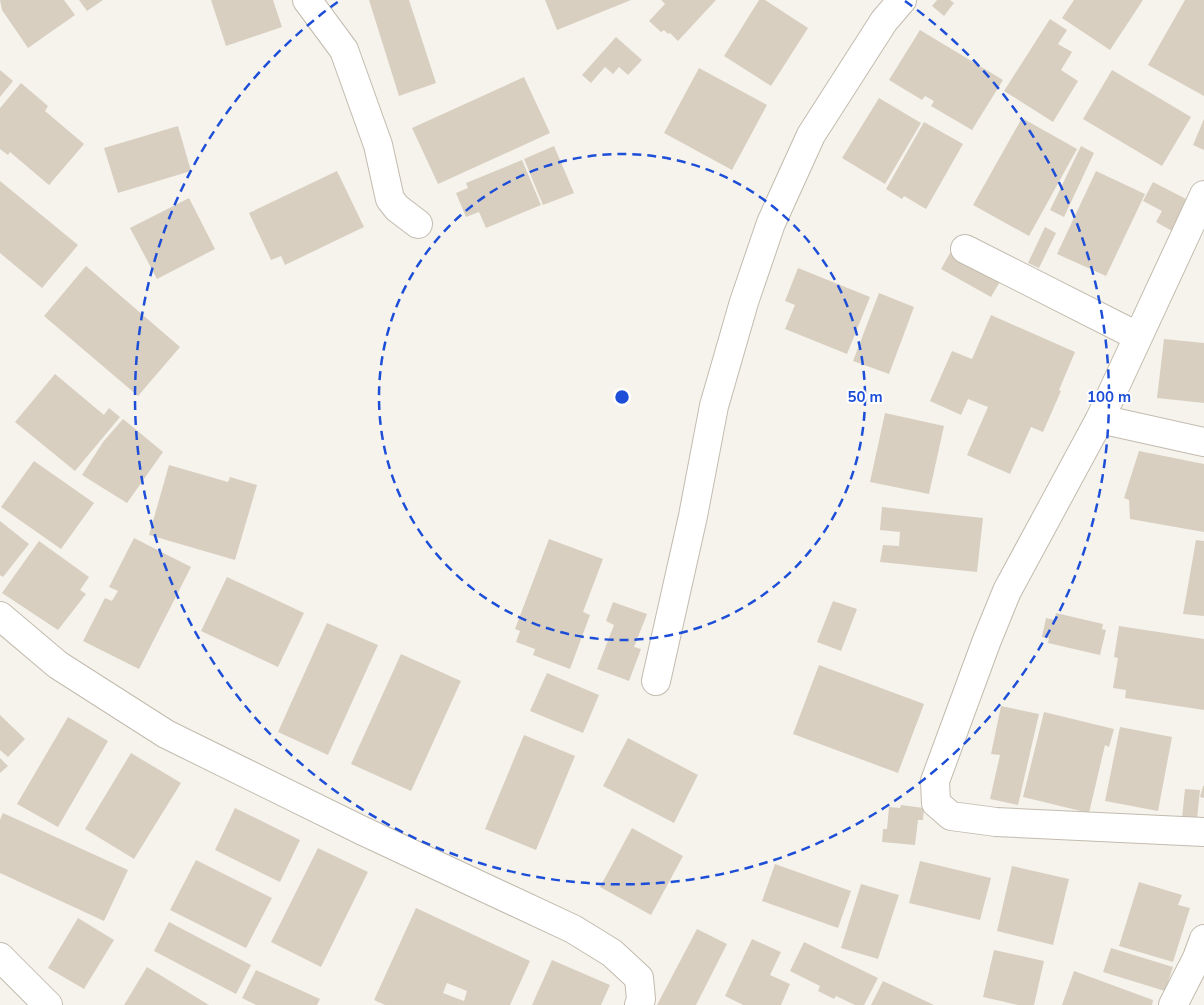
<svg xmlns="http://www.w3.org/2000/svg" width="1204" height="1005" font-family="'Nunito Sans',sans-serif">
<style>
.building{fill:#d8cfc1;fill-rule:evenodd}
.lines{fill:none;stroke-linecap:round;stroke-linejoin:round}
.minor-casing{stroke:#c2bbae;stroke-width:30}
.minor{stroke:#fff;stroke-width:28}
.ring{fill:none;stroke:#1d4ed8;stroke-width:2.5;stroke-dasharray:9 6}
.centre{fill:#1d4ed8;stroke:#fff;stroke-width:2.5}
.ring-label{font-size:15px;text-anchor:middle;font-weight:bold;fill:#1d4ed8;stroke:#fff;stroke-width:4;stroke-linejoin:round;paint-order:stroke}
</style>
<rect width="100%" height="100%" fill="#f6f3ec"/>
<g class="building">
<polygon points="0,0 64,0 75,15 28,48 2,10"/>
<polygon points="79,0 103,0 87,11"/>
<polygon points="211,0 273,0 282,27 226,46"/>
<polygon points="369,0 409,0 436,83 399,96"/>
<polygon points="545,0 631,0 557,30"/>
<polygon points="661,0 716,0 678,41 670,33 668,34 664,30 661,32 649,21 665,4"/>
<polygon points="759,0 765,0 808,28 771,86 724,56"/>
<polygon points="937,0 950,0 954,3 944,16 932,6"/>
<polygon points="1074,0 1143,0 1110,50 1062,18"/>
<polygon points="1185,0 1204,0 1204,96 1148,65"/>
<polygon points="1050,19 1067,30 1058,44 1072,52 1061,70 1078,81 1053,122 1004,91"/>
<polygon points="920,30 1003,80 972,130 931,106 934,101 925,96 922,100 889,80"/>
<polygon points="616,37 642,60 628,75 619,67 613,74 605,67 591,83 582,75"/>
<polygon points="699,68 767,105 732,170 664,133"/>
<polygon points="0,70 13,81 0,97"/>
<polygon points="1112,70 1191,117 1162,166 1083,119"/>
<polygon points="524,77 550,133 438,184 412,128"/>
<polygon points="21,83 48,106 45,111 84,144 49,185 10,152 8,155 0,149 0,108"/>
<polygon points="879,98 921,123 885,184 842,158"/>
<polygon points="1022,118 1077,149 1029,236 973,205"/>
<polygon points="1204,119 1204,150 1193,145"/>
<polygon points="924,122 963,144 926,209 904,196 902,199 886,189"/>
<polygon points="178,126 191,171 118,193 104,148"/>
<polygon points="554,146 574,193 543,205 524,159"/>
<polygon points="1081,146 1094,153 1064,217 1050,210"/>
<polygon points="522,160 541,205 486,228 479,212 466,217 456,193 468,188 466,183"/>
<polygon points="337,171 364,227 285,265 281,256 271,260 249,213"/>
<polygon points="1096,171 1145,194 1106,276 1057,254"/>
<polygon points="0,181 78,245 42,288 0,253"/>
<polygon points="1153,182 1188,200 1172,231 1156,222 1162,211 1143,201"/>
<polygon points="189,198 215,249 157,279 130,228"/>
<polygon points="1045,227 1056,233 1039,268 1028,263"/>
<polygon points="950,253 1001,280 991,297 941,269"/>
<polygon points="86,266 180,347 138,396 44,316"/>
<polygon points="798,268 870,297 847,354 785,329 795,305 785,301"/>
<polygon points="879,293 914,307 889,374 853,361"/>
<polygon points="991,315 1075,352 1059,390 1061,391 1043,432 1031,427 1010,474 967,455 988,407 968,399 961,415 930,401 952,351 972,359"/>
<polygon points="1164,339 1204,343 1204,403 1157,398"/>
<polygon points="55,374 104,415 109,408 120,417 75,471 15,422"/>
<polygon points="885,413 944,426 929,494 870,482"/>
<polygon points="123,419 163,452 127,503 82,475 103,442"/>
<polygon points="1139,451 1204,464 1204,532 1130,519 1129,500 1124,498"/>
<polygon points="34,461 94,503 61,549 1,507"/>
<polygon points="169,465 228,482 230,477 257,485 235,560 149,535"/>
<polygon points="882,507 983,518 977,572 880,562 883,545 899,546 900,532 880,530"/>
<polygon points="0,521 29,544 3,577 0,575"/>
<polygon points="134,538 191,567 139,669 83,641 105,598 112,601 118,591 109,587"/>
<polygon points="549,539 603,559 583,612 590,615 570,669 533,655 535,649 516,642 520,631 515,629"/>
<polygon points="1196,540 1204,541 1204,616 1183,614"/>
<polygon points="39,541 89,577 80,590 86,594 58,630 2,593"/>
<polygon points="227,577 304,613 278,667 201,631"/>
<polygon points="833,601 857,609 841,651 817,642"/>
<polygon points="613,602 647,614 634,647 641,649 629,681 597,669 614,625 606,621"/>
<polygon points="1056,613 1103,624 1102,629 1106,630 1100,655 1048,643 1049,638 1042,637 1046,618 1055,620"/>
<polygon points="327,623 378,645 328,755 278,732"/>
<polygon points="1119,626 1204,639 1204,710 1125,698 1126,690 1113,688 1118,658 1114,657"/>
<polygon points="401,654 461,681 411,791 351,764"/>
<polygon points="819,665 924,704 898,773 793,734"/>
<polygon points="547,673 599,695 583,733 530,711"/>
<polygon points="1001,706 1039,714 1018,805 990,799 1000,755 991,754"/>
<polygon points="1044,712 1114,729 1109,747 1105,745 1089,813 1023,797"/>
<polygon points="0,715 25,739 8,757 0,750"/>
<polygon points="68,717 108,741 58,827 17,804"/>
<polygon points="1120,727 1172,737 1158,811 1105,801"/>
<polygon points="524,735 575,756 536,850 485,829"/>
<polygon points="628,738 698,775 674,823 603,786"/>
<polygon points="131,753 181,783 134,859 85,829"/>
<polygon points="0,758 8,766 0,773"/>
<polygon points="1203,786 1204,786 1204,798 1200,797"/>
<polygon points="1185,789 1200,790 1197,819 1182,818"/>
<polygon points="901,805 924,808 923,820 918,820 915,845 882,842 883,829 887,829 889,807 900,808"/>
<polygon points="235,808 300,840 280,882 215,850"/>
<polygon points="3,813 128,870 104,921 0,873 0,820"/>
<polygon points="632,828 683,856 651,915 600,887"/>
<polygon points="318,848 368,872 321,967 271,942"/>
<polygon points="196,860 272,898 246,948 170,910"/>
<polygon points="920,861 991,878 980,920 909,903"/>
<polygon points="775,864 851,891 838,928 762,901"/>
<polygon points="1012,866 1069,879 1053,945 997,931"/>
<polygon points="1139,882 1182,895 1178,905 1190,908 1173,962 1119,946"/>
<polygon points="861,884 899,895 878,959 841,948"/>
<path d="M416,908L530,961L510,1005H385L374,1000ZM447,983L467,991L464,1001L443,993Z"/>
<polygon points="78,918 114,940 84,989 48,968"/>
<polygon points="169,922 251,965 236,994 154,951"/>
<polygon points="697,929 727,944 696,1005 657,1005"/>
<polygon points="752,939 781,952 770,975 790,984 781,1005 743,1005 725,996"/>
<polygon points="804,942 878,978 864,1005 855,1005 836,996 834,999 818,991 820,986 790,971"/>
<polygon points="1111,948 1173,967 1165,991 1103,972"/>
<polygon points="994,950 1044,961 1034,1005 1018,1005 983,997"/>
<polygon points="552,960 610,985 601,1005 532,1005"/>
<polygon points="147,967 209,1005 124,1005"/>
<polygon points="256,970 320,999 317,1005 256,1005 242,998"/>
<polygon points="1074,971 1153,1000 1152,1005 1062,1005"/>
<polygon points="883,981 934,1005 871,1005"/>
</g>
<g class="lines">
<defs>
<g id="minor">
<polyline points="307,0 344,50 378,145 390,199 397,208 418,224"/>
<polyline points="1204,195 1100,419 1204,442"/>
<polyline points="965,249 1137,336"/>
<polyline points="1100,419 1007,591 987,640 935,781 936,803 951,816 996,822 1204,832"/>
<polyline points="0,616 58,665 166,734 363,831 573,929 612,953 639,978 641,999 639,1005"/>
<polyline points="656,681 693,516 714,406 744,302 771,223 811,135 884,21 902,0"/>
<polyline points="0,957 48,1005"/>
<polyline points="1173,1005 1197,958 1204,939"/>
</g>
</defs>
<use href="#minor" class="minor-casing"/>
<use href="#minor" class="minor"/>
</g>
<g class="ring">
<circle cx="622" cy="397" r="243"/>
<path d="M905 1A487 487 0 1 1 339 1"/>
</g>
<circle cx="622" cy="397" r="8" class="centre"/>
<g class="ring-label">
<text x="865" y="402">50 m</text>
<text x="1109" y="402">100 m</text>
</g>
</svg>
